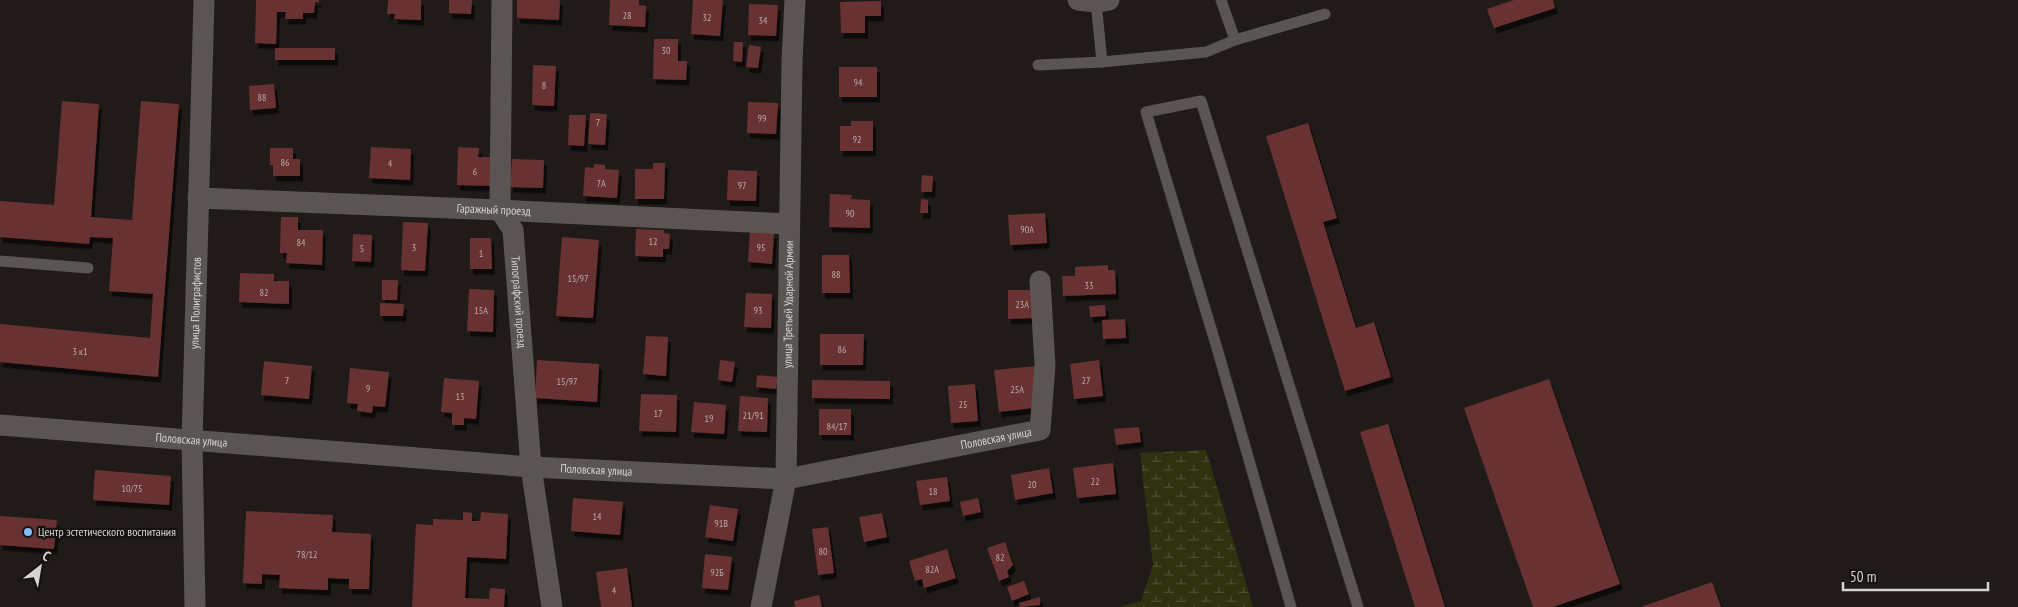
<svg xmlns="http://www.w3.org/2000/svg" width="2018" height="607" font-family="'PT Sans Narrow',sans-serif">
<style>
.wetland{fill:url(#wetland-marsh)}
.building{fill:#693133;filter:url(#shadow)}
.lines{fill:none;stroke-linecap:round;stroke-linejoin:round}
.service{stroke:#5a5552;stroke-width:11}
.minor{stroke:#5a5552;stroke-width:21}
.poi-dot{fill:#86bbfb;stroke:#16120f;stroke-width:2}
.labels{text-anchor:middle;stroke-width:4.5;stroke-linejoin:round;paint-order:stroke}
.number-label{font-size:10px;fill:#baa}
.street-label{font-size:12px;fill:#d6d3d1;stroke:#16120f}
.poi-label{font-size:12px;fill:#d6d3d1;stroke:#16120f;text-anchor:start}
</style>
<defs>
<pattern id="wetland-marsh" width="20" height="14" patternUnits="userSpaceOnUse" patternTransform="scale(1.25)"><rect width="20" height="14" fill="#30320f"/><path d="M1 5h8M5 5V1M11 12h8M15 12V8" fill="none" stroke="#4d4f31"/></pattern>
<filter id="shadow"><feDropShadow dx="3" dy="5.5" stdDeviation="0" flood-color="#0009"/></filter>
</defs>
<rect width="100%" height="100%" fill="#201b18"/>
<polygon class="wetland" points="1206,450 1253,607 1119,607 1141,601 1153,565 1140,453"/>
<g class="building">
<polygon points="256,0 319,0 319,2 315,2 314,13 303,13 303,19 285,19 286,12 277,12 276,44 255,43"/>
<polygon points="388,0 421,0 421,20 394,19 395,14 387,14"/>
<polygon points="449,0 472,0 471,14 449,13"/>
<polygon points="517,0 560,0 559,20 517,18"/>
<polygon points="610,0 639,0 639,5 646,6 645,27 609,25"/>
<polygon points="693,0 723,0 720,36 691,34"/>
<polygon points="1514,0 1553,0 1555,8 1494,28 1487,9"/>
<polygon points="881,1 881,16 865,16 865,33 841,33 840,2"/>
<polygon points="749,4 778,5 776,36 748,35"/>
<polygon points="654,39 678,39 678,61 687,61 686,80 653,79"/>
<polygon points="734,42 743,42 742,62 733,61"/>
<polygon points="749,45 761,47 758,68 746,67"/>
<rect x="275" y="48" width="60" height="12"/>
<polygon points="533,65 556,66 554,106 532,105"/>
<rect x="839" y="67" width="38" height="30"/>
<polygon points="274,84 276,108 250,110 249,86"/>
<polygon points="62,101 99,104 91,217 132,220 141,101 179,104 158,377 0,362 0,324 150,338 153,294 109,291 113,238 90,237 89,244 0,237 0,201 54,205"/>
<polygon points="748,102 778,103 776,134 747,133"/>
<polygon points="590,113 607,114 605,145 588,144"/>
<polygon points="569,115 586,115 584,146 568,145"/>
<polygon points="851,121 873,121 873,151 840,151 840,126 851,126"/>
<polygon points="1308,123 1337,218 1323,222 1356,328 1374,322 1391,377 1345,391 1266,136"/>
<polygon points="371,147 411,149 410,180 369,178"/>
<polygon points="458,147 479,148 478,157 492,157 491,186 457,185"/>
<polygon points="270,148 293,148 293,159 300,159 300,176 273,176 273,165 270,165"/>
<polygon points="512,159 544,160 543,188 510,187"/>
<polygon points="653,163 665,163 664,199 635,199 635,169 653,169"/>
<polygon points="594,164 605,165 605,169 619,170 617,198 583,196 585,167 594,168"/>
<polygon points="728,170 757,171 756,201 727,200"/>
<polygon points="922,175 933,176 932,192 921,192"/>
<polygon points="830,194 852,195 851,199 870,200 870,228 829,227"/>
<polygon points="921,199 928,200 928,213 920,213"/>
<polygon points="1045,213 1047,243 1010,245 1008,215"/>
<polygon points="281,217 298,217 298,230 323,230 322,265 286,263 287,253 280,253"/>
<polygon points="403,222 428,223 425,271 401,270"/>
<polygon points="636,229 664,230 664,233 670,234 669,249 663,249 663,257 635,256"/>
<polygon points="750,231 774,233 772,264 748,262"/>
<polygon points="353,234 372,235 371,262 352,261"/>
<polygon points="562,237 599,240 593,318 556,316"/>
<polygon points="470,238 491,238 492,269 470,269"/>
<polygon points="822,255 849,255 850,293 822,293"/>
<polygon points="1108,265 1108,270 1115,270 1116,294 1063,296 1062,276 1075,276 1075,267"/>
<polygon points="240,273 274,274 274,281 289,281 289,304 239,302"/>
<polygon points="382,280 398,280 397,300 382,300"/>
<polygon points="469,289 494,290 493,332 467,331"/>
<polygon points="1008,290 1036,290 1036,318 1008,319"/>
<polygon points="746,293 772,294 771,328 744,327"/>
<polygon points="380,303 404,304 403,316 380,316"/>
<polygon points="1105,305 1106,316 1090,317 1089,306"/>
<polygon points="1125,319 1126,338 1103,339 1102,320"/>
<polygon points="820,334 864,334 863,365 820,365"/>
<polygon points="646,336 668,337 666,376 643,374"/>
<polygon points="537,360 599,364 597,402 535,398"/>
<polygon points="720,360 735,362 732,382 718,380"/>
<polygon points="1099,360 1103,396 1074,399 1070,364"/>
<polygon points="264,361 312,366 309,399 261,395"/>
<polygon points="1036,366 1041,407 999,412 994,370"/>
<polygon points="350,368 389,372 385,407 373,406 372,413 357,411 358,404 347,403"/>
<polygon points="757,375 778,377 776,389 756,387"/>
<polygon points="444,378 479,381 476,419 464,418 464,425 452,425 452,413 441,412"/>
<polygon points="1549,379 1620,584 1553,607 1533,607 1464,408"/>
<polygon points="812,380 890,381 890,399 812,398"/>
<polygon points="975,384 978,421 951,423 948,386"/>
<polygon points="641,394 677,395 676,432 639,431"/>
<polygon points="740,396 768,398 767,432 738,431"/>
<polygon points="694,402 726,405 724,434 691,432"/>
<rect x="819" y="409" width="32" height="26"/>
<polygon points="1388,424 1445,607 1415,607 1360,432"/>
<polygon points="1139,427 1141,442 1116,445 1114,429"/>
<polygon points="1113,463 1116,494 1077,498 1073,468"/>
<polygon points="1049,468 1053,493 1015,500 1011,475"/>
<polygon points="95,470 171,476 169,505 93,500"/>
<polygon points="947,477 950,501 920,505 916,481"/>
<polygon points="573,498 623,502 620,535 571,531"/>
<polygon points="978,498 981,512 963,516 960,502"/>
<polygon points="710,505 738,509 733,541 705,537"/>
<polygon points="246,511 333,515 332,532 371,534 369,589 349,589 349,579 328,578 328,590 279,588 280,575 262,574 262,584 243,583"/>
<polygon points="463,512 472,513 472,521 480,521 481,512 508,514 506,559 467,557 465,598 489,599 490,588 505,589 504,607 412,607 416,524 433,525 433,519 463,520"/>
<polygon points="882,513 887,537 864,542 859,517"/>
<polygon points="0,516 57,520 54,549 0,545"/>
<polygon points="828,527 834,573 818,575 812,529"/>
<polygon points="1005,542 1013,565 1007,571 1009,577 999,581 987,548"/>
<polygon points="947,549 956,578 924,588 922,579 915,581 909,561"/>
<polygon points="705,554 732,557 728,590 702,588"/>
<polygon points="627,568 632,607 601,607 596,572"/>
<polygon points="1024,581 1029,594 1012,601 1007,587"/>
<polygon points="1712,582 1721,607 1641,607"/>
<polygon points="819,595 822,607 795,607 794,601"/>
<polygon points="1040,597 1040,605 1020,607 1019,603"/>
</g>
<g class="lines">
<g class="service">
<polyline points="1221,0 1235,40"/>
<polyline points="1096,2 1102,62"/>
<polyline points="1038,65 1102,62 1206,52 1235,40 1325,14"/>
<polyline points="0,261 88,268"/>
<polyline points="1291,607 1219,355 1146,112 1201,101 1358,607"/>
</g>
<g class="minor">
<path id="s1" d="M502,0L500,210L513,230L531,467L552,607"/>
<polyline points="1078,0 1096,2 1109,0"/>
<path id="s2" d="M198,198L500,210L789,224"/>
<path id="s3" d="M0,425L531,467L786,479L1040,430L1045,365L1040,281"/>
<path id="s4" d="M195,607L192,441L204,0"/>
<path id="s5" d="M761,607L786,479L792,61L795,0"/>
</g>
</g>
<circle class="poi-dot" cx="28" cy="532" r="5"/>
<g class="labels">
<g class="number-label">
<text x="627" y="19">28</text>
<text x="707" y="21">32</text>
<text x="763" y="24">34</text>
<text x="666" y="54">30</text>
<text x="858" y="86">94</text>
<text x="544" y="89">8</text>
<text x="262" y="101">88</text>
<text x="762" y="122">99</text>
<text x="598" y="126">7</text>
<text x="857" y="143">92</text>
<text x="285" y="166">86</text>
<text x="390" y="167">4</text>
<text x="475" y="175">6</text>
<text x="601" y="187">7А</text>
<text x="742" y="189">97</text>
<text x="850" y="217">90</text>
<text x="1027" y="233">90А</text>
<text x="653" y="245">12</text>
<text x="301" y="246">84</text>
<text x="414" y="251">3</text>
<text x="761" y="251">95</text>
<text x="362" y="252">5</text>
<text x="481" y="257">1</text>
<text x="836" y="278">88</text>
<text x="578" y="282">15/97</text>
<text x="1089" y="289">33</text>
<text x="264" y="296">82</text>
<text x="1022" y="308">23А</text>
<text x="481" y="314">15А</text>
<text x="758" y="314">93</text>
<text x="842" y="353">86</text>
<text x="80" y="355">3 к1</text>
<text x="287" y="384">7</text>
<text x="1086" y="384">27</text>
<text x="567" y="385">15/97</text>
<text x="368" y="392">9</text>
<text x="1017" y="393">25А</text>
<text x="460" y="400">13</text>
<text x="963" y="408">25</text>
<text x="658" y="417">17</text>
<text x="753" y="419">21/91</text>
<text x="709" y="422">19</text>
<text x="837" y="430">84/17</text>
<text x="1095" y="485">22</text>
<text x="1032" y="488">20</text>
<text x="132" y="492">10/75</text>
<text x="933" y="495">18</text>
<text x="597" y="520">14</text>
<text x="721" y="527">91В</text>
<text x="823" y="555">80</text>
<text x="307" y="558">78/12</text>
<text x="1000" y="561">82</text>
<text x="932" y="573">82А</text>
<text x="717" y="576">92Б</text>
<text x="614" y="594">4</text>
</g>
<g class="street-label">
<text dy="4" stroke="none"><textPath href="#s2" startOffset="296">Гаражный проезд</textPath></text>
<text dy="4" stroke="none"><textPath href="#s1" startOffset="306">Типографский проезд</textPath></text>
<text dy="4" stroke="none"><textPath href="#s4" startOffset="304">улица Полиграфистов</textPath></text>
<text dy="4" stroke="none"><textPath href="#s5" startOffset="305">улица Третьей Ударной Армии</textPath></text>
<text dy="4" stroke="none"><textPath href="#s3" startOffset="1002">Половская улица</textPath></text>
<text dy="4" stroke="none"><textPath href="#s3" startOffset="192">Половская улица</textPath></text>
<text dy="4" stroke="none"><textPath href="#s3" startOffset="598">Половская улица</textPath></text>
</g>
<g class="poi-label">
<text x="38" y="536">Центр эстетического воспитания</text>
</g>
</g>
<g transform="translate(40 567) rotate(31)" stroke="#16120f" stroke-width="4" paint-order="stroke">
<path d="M0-4L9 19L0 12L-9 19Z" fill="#d6d3d1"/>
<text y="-8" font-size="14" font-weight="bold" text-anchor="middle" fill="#d6d3d1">С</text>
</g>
<path d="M1843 582v8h145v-8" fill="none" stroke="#d6d3d1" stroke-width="2.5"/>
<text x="1850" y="582" font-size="15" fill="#d6d3d1" stroke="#16120f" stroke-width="4" paint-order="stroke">50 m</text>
</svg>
